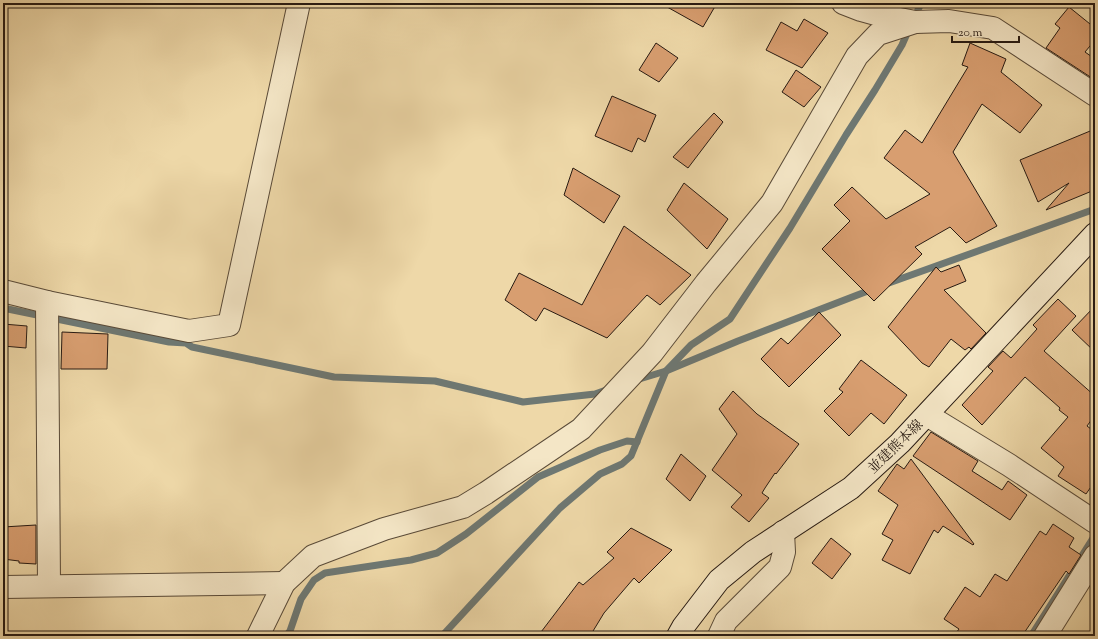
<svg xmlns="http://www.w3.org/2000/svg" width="1098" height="639" font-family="'Sorts Mill Goudy','Noto Serif JP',serif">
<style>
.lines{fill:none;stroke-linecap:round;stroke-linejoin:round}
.stream{stroke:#6e7873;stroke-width:7}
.building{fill:#d89e70;stroke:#271a12}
.street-casing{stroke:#594a38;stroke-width:24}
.secondary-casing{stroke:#271a12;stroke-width:24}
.street{stroke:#f4e6c6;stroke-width:22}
.secondary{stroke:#f4e6c6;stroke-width:22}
.labels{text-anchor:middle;stroke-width:3;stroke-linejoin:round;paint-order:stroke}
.street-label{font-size:14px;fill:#271a12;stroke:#f4e6c6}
</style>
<rect width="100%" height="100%" fill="#eed8a8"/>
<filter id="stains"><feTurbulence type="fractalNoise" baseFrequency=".005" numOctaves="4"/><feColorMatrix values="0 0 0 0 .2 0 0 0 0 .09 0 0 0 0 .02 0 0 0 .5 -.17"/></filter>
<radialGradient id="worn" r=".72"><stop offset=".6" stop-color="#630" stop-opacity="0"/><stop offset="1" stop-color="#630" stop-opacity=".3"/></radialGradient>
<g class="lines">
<g class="stream">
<polyline points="914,19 921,3"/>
<polyline points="886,284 1095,209"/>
<polyline points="3,308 169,342 186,343 192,347 334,377 435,381 523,402 595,394 609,389"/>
<polyline points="636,380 666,371 738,341 873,289"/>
<polyline points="286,636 290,631 301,599 314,580 325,573 411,560 437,553 466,534 538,477 600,450 627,441 637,442"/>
<polyline points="442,636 560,508 600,474 622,464 631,456 666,371 691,345 730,319 790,228 846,135 875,90 902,45 909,29"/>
<polyline points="1031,636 1095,535"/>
</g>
</g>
<g class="building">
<polygon points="660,3 717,3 703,27"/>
<polygon points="1069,7 1095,28 1095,40 1085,52 1095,59 1095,80 1046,48 1060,28 1055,24"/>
<polygon points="804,19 828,33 802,68 766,50 781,22 797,31"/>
<polygon points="656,43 678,58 659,82 639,70"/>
<polygon points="970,43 1006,59 1001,72 1042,105 1020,133 982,104 953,152 997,226 966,243 950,227 915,247 922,254 874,301 822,249 850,221 834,205 852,187 886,219 930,194 884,158 905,130 922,143 968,67 962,65"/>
<polygon points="796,70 821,87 804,107 782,92"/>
<polygon points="612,96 656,115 645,142 638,138 632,152 595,136"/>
<polygon points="714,113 723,122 688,168 673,157"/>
<polygon points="1095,129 1095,194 1092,191 1046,210 1069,183 1038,202 1020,160"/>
<polygon points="573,168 620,196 604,223 564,195"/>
<polygon points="684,183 728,219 707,249 667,210"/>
<polygon points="624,226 691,275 660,305 647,295 607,338 544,308 536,321 505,300 519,273 582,305"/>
<polygon points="959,265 966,281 944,290 986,333 971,349 969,347 965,350 951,339 929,367 922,363 888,327 936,267 941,272"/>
<polygon points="1058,299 1076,316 1044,351 1095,396 1095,415 1087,426 1095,432 1095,481 1086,494 1058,476 1064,467 1041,448 1068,417 1059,410 1060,408 1025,377 982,425 962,405 993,371 988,367 1003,351 1011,358 1037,329 1033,325"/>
<polygon points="1095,306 1095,352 1072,330"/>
<polygon points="819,312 841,335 789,387 761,359 781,338 788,344"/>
<polygon points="3,324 27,326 26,348 3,346"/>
<polygon points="62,332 108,334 107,369 61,369"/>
<polygon points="861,360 907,395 884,424 871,413 849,436 824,411 843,392 839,389"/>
<polygon points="733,391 757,414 799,444 776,474 775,473 765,488 762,493 769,498 749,522 731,507 742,495 712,470 737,434 719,409"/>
<polygon points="931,432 978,461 972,471 1002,490 1008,481 1027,495 1010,520 913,456"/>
<polygon points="681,454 706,476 690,501 666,479"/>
<polygon points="911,459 974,544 973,545 943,526 938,533 934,530 910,574 882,560 893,540 882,534 898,505 878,491 897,464 904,469"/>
<polygon points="1053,524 1074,538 1069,547 1081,555 1069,574 1066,571 1022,636 954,636 959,629 944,619 965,587 980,597 995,574 1007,581 1040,531 1046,535"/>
<polygon points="36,525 36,564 19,563 19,561 3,559 3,527"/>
<polygon points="631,528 672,550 639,583 634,578 604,613 590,636 538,636 579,582 583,585 614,558 607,552"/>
<polygon points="831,538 851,554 832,579 812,563"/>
</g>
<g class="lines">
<defs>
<g id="street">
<polyline points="843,3 861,10 879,15 915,22 949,21 993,28 1095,95"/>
<polyline points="3,291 47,302 189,331 229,325 299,3"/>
<polyline points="47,302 49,586"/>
<polyline points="927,415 1009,465 1095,522"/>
<polyline points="3,587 284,583"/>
<polyline points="258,636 284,583 313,556 384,529 463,507 486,493 581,429 652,353 706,283 772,203 857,56 878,34 915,22"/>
<polyline points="719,636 726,621 780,567 784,552 783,532"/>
<polyline points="1045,636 1095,556"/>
</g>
<polyline id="secondary" points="678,636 683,627 719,580 753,552 851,488 900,443 1095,234"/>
</defs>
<use href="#street" class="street-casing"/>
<use href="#secondary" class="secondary-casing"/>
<use href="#street" class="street"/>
<use href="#secondary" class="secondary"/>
</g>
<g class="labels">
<g class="street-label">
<text transform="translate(895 446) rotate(-44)" y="5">並建熊本線</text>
</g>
</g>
<rect width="1098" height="639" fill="none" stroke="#eed8a8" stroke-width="16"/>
<rect x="4" y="4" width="1090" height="631" fill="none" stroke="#271a12" stroke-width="2"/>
<rect x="8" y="8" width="1082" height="623" fill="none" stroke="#271a12"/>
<path d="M952 36v6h67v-6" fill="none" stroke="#271a12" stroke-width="2"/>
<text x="958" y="36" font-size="12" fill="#271a12" stroke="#f4e6c6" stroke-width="3" paint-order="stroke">20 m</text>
<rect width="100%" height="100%" filter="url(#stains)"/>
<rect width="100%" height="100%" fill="url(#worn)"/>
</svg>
